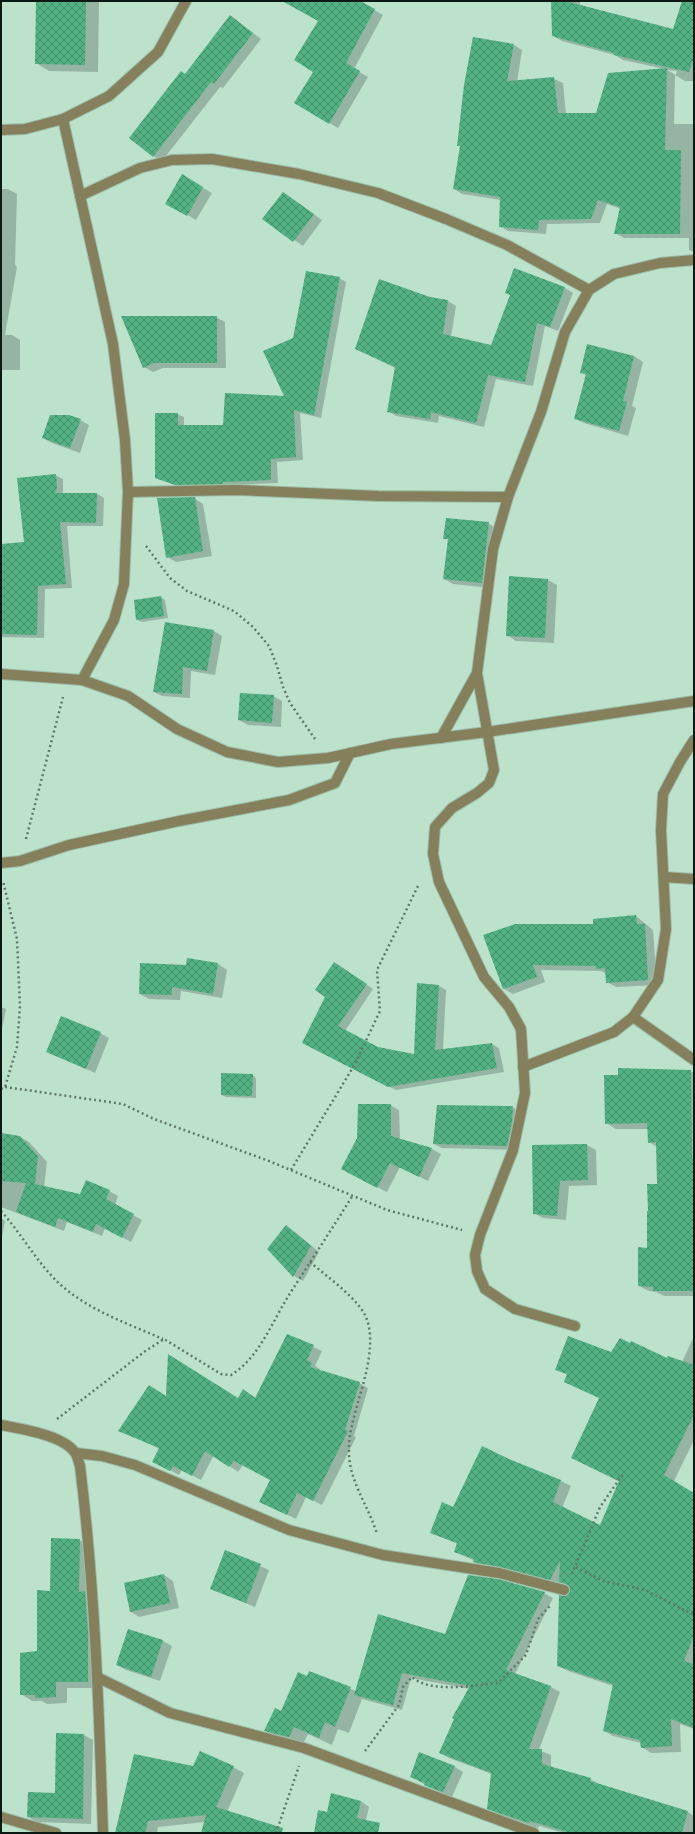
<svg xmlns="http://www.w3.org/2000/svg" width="695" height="1834" font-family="'Asap Condensed',sans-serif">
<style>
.shadow{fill:#0003;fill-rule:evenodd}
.building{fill:url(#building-cross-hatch)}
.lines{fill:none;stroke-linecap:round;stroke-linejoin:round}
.minor-casing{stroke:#9cbeaa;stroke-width:12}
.path{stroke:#5e786a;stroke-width:2.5;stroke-dasharray:2 3;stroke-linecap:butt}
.minor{stroke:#857f5b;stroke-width:10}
</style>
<defs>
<pattern id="building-cross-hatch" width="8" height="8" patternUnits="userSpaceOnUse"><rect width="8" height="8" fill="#53b284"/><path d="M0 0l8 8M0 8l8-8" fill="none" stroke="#43906b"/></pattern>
</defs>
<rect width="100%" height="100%" fill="#bce2cc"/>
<g class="shadow">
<polygon points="37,1 99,1 98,72 49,71 36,63"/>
<polygon points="294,1 358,1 383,15 354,69 368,77 338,128 296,103 314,72 320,21"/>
<path d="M552,1H580V6L674,30L686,1H694V81H685L675,75L674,124H694V252L689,250V238H624L615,233L621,209L607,204L600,223L547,224L546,234L508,231L500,226L501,200L462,194L454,189L461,147L458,145L514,45L522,50L517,82L554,79L563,83L566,114H597L665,69L623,60L615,55L562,41L553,36ZM667,70L677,71L676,75Z"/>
<polygon points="231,17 261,39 223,88 220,87 162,161 153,156 186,75"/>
<polygon points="182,176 212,193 196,220 167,203"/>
<polygon points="1,189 8,189 17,194 15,265 17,267 5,335 12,335 20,340 20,370 1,370"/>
<polygon points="283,193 322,220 303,246 264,219"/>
<polygon points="515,270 565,288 573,293 558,331 545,326 533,386 496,379 484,427 439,416 438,423 396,416 388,411 395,368 356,349 430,298 448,301 456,306 451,337 492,346 511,295 506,293"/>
<polygon points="339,278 346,282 321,418 300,413 303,460 277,462 278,483 229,485 229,487 183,488 156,477 177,414 184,417 184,426 224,426 285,398 294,339"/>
<polygon points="216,317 225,322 226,368 163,368 153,372 144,367"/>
<polygon points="588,345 634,356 643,362 632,406 636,408 628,436 584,423 575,418 587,376 581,372"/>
<polygon points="80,420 89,425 80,453 52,443 43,438"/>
<polygon points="55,475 63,479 63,494 97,494 104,498 103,526 67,526 72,588 45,589 44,638 2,637 1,545 25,543"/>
<polygon points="194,498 203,504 212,556 176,562 167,557"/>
<polygon points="488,523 497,529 491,588 453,584 444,579 449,540 444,538"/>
<polygon points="510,577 548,580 557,585 554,643 516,641 507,635"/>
<polygon points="161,597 165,600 168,618 142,622 137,620 135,601"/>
<polygon points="214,631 222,636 215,675 191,671 190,698 162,696 154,692"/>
<polygon points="273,696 282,701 281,727 248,725 239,720"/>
<polygon points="636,916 653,930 657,985 616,987 607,982 607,974 601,971 541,970 545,982 513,994 504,989 484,936 594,925"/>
<polygon points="335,963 373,989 345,1031 377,1048 415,1055 439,986 446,990 443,1050 492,1044 499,1048 504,1072 396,1090 311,1047 327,997"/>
<polygon points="218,964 227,970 222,998 181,991 180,1000 149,999 140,994 187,966"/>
<polygon points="1,1007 6,1009 2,1029 1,1029"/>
<polygon points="100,1033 109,1038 95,1073 47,1051"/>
<polygon points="691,1071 694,1073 694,1296 664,1296 656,1292 649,1291 639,1286 648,1249 649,1212 658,1185 657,1147 649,1142 648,1129 616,1129 606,1123"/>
<polygon points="252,1075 256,1078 256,1098 226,1097 222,1095"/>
<polygon points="390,1105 399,1110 400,1140 432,1149 441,1154 428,1181 400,1167 387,1192 351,1174"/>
<polygon points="512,1107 520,1112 515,1150 442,1148 434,1144"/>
<polygon points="1,1134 20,1137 29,1142 47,1162 44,1187 81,1195 109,1191 118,1196 115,1205 142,1220 131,1242 105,1228 102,1236 67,1222 64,1231 1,1207"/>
<polygon points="587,1145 596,1150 597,1185 569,1186 566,1220 543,1218 534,1213 533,1146"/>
<polygon points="1,1218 5,1221 1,1242"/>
<polygon points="286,1227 295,1232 319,1252 303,1281 294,1276 268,1249"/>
<polygon points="287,1335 322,1351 315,1366 320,1369 319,1371 359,1383 368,1388 354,1436 356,1437 322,1505 306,1497 296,1519 269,1506 271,1480 243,1465 238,1472 214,1455 201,1480 182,1470 179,1475 160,1465 160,1449 120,1430 167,1397 238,1399 244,1390 256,1398"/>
<polygon points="694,1336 694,1440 674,1481 694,1494 694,1729 680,1724 681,1752 651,1753 642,1747 641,1743 613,1736 604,1731 613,1686 568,1671 558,1666 566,1597 571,1591 570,1587 562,1582 560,1585 484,1568 474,1562 475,1561 455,1552 458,1544 431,1533 454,1508 508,1460 561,1481 571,1486 562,1508 600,1526 620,1482 582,1463 600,1398 565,1382 568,1375 556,1369 612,1353 682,1362"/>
<polygon points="79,1540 91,1546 99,1688 67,1688 67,1703 47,1704 42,1701 32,1701 21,1694 38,1652 51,1592"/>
<polygon points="225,1551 269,1570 255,1607 211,1589"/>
<polygon points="164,1575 173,1581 179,1608 139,1617 130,1611"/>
<polygon points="544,1593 553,1598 515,1674 551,1687 560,1692 539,1750 551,1755 551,1768 590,1779 599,1784 688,1812 694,1816 693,1833 564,1833 539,1826 538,1828 497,1814 488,1808 492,1774 449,1758 440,1753 470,1689 411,1678 402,1710 362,1699 349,1733 338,1729 332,1745 308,1734 303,1744 278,1738 265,1730 308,1678 310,1672 356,1691 445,1635"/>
<polygon points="129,1630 163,1641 172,1646 160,1681 126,1670 117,1665"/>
<polygon points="84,1735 93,1740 91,1824 37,1822 28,1817 56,1794"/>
<polygon points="233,1767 244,1773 227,1812 280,1833 202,1833 205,1822 158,1827 157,1833 116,1833 194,1768"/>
<polygon points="455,1767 463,1772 452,1797 435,1790 411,1777"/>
<polygon points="361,1801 369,1807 363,1833 315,1833 328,1813"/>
</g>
<g class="building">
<polygon points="36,1 86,1 85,65 35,64"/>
<polygon points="282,1 360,1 375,9 346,63 360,71 329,124 294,103 313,72 294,60 318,21"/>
<polygon points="551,1 565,1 673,29 682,1 694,1 694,57 689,72 614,55 614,53 552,36"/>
<polygon points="230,15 253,33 214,84 211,82 153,157 129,138 181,71 185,74"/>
<polygon points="473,37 514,44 507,81 554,77 558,113 596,113 608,73 667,68 665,150 681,150 680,234 614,234 620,207 598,200 591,219 539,220 538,230 499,227 500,197 453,189 460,146 457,146 464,85"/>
<polygon points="182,174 203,187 187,216 165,204"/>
<polygon points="283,192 314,214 293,242 262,219"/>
<polygon points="514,268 565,287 550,327 537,323 525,382 488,375 476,423 431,412 430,419 387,412 395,367 355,349 379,279 430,297 448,300 443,334 491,345 510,295 505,293"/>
<polygon points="306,271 340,277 314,415 294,410 296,457 271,459 271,480 223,482 223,484 175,485 155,478 155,413 178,413 178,425 223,425 225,393 284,396 263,351 293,338"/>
<polygon points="121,316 217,316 217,363 154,363 143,368"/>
<polygon points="587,344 634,356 623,401 627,402 619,431 574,419 586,374 580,373"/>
<polygon points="50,415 69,415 81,419 70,448 42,438"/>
<polygon points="56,474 57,487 55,493 97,493 96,523 60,522 66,584 38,586 37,635 1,634 1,544 24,542 17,478"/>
<polygon points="195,497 203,551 166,558 157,498"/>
<polygon points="446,518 489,522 482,583 443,579 448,539 443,539"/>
<polygon points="509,576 548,579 545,638 506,636"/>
<polygon points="161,596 164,616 136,620 134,600"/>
<polygon points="165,622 214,630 207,671 183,667 182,694 153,692"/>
<polygon points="240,693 274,695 272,723 238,720"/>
<polygon points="636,915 637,924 645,924 648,980 606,983 605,968 596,969 596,966 533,965 537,977 503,989 483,935 515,924 593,924 593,919"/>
<polygon points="187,958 218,963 213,994 172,987 172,995 139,994 140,963 186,965"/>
<polygon points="334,962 367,984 338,1026 378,1047 414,1054 417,983 439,985 435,1050 492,1043 497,1068 388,1087 302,1043 325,997 315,990"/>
<polygon points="61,1016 101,1032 86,1069 46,1052"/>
<polygon points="618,1068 691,1070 692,1158 694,1158 694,1291 653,1291 653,1287 638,1286 638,1247 647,1248 647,1211 648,1211 647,1184 657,1184 656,1142 648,1143 647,1123 605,1124 604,1075 618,1075"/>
<polygon points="221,1073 253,1074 252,1096 221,1095"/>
<polygon points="358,1104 391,1104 391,1136 432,1148 419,1177 390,1163 377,1188 341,1169 357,1138"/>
<polygon points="437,1105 513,1106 512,1122 507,1146 433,1144"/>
<polygon points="1,1133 20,1136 38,1156 35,1184 80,1194 86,1180 110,1190 106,1199 134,1214 122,1238 96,1224 93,1232 58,1218 55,1227 16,1212 26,1183 1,1181"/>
<polygon points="587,1144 588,1180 560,1181 557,1216 533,1214 532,1145"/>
<polygon points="286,1225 311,1246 293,1277 267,1249"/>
<polygon points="287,1334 314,1345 307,1360 312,1363 310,1367 360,1382 345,1430 348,1431 313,1501 297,1493 287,1515 259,1502 270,1480 234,1461 229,1467 205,1451 192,1476 173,1466 170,1471 152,1462 159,1448 118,1431 149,1385 166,1396 168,1354 238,1398 243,1389 255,1398"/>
<polygon points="568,1336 611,1352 620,1338 630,1343 631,1341 667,1358 668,1356 694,1365 694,1415 664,1475 694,1493 694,1635 684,1661 694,1664 694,1728 671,1719 672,1746 641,1748 640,1740 603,1731 613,1684 557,1666 559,1595 566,1596 570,1591 568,1585 559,1582 560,1561 550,1580 501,1567 473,1562 474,1559 454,1552 457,1543 430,1533 442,1502 453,1507 482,1446 509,1459 561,1480 553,1502 600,1525 619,1481 571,1458 599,1398 564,1382 567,1374 555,1370"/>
<polygon points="51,1538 80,1539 79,1592 85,1591 88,1632 88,1682 56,1682 56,1697 35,1698 35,1695 20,1695 20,1653 37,1651 37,1590 50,1591"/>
<polygon points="225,1550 261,1564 246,1603 210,1589"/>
<polygon points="164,1574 170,1603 130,1612 124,1583"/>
<polygon points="468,1575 498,1579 545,1592 506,1670 551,1686 529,1749 542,1749 542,1764 591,1778 590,1781 688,1811 682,1833 571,1833 530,1821 529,1823 487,1809 491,1773 439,1753 454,1719 452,1718 470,1686 402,1673 393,1705 354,1695 378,1614 445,1634"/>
<polygon points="128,1629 163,1640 151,1677 116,1665"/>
<polygon points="309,1671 351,1687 335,1727 325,1722 319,1738 294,1727 289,1737 264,1731 275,1708 281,1711 298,1672 307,1676"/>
<polygon points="56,1733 84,1734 83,1819 27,1817 28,1792 55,1793"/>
<polygon points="200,1751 234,1766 216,1807 283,1828 282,1833 201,1833 206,1815 148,1821 145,1833 115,1833 134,1754 193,1766"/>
<polygon points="419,1752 455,1766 443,1792 428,1787 424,1785 425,1783 410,1777"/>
<polygon points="331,1793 361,1801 357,1818 380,1823 378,1833 314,1833 318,1810 327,1812"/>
</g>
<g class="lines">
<defs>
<g id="minor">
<polyline points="63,119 113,344 125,440 128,492 124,584 114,620 82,680"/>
<polyline points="1,130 25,129 63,119 109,96 158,52 186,1"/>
<polyline points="80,196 140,168 172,160 212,159 299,174 378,193 446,219 507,245 589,290"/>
<polyline points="128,492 237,490 378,496 508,497"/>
<polyline points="1,674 82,680 128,696 177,729 227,752 278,762 328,758 391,744 487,732 694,701"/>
<polyline points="441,738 477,673"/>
<polyline points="1,863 20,861 69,845 179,821 289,800 335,783 350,753"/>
<polyline points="664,877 694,879"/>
<polyline points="633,1017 694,1060"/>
<polyline points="523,1067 614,1032 633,1017 658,980 666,929 661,830 663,794 680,762 694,740"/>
<polyline points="575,1326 515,1309 485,1289 477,1271 475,1255 480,1235 513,1150 525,1093 521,1029 509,1007 484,977 439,882 433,854 435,827 452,808 477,793 489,783 494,770 477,673 493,549 508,497 541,412 565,332 589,290 614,274 660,263 694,260"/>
<path d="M1,1425C21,1429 65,1435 76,1454C78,1458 79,1463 80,1466C95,1588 99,1710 103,1833"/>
<polyline points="76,1453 102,1456 135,1465 289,1530 383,1555 499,1573 564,1590"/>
<polyline points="99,1678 170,1713 304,1748 534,1833"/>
<polyline points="1,1817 56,1833"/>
</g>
</defs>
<use href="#minor" class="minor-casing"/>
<g class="path">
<polyline points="146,546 170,578 187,591 234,611 253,627 269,646 277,666 283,687 290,703 315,739"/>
<polyline points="26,839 63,697"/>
<polyline points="5,1087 123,1104 154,1119 269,1161 387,1210 462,1230"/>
<polyline points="1,1089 5,1087 17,1047 20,1006 17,939 3,881"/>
<polyline points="291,1170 355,1064 380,1011 377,970 419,884"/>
<path d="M1,1211C19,1231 32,1254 50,1274C79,1307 124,1322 163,1339"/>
<path d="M310,1262C326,1276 355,1296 365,1315C376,1337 367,1372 360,1395C355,1414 348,1433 349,1454C350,1483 369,1507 377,1534"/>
<path d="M57,1419L144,1352L164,1339L221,1374L231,1375C259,1358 272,1322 289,1295C310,1262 332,1229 353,1195"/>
<polyline points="576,1567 603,1581 645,1590 694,1615"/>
<polyline points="572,1574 600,1507 623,1474"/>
<path d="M365,1751L399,1705L403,1687L412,1677C431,1694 474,1685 498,1683L526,1655L538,1619L550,1606"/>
<polyline points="276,1833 299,1766"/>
</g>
<use href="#minor" class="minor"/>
</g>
<rect width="695" height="1834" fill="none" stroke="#0a1911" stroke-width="4"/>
</svg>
